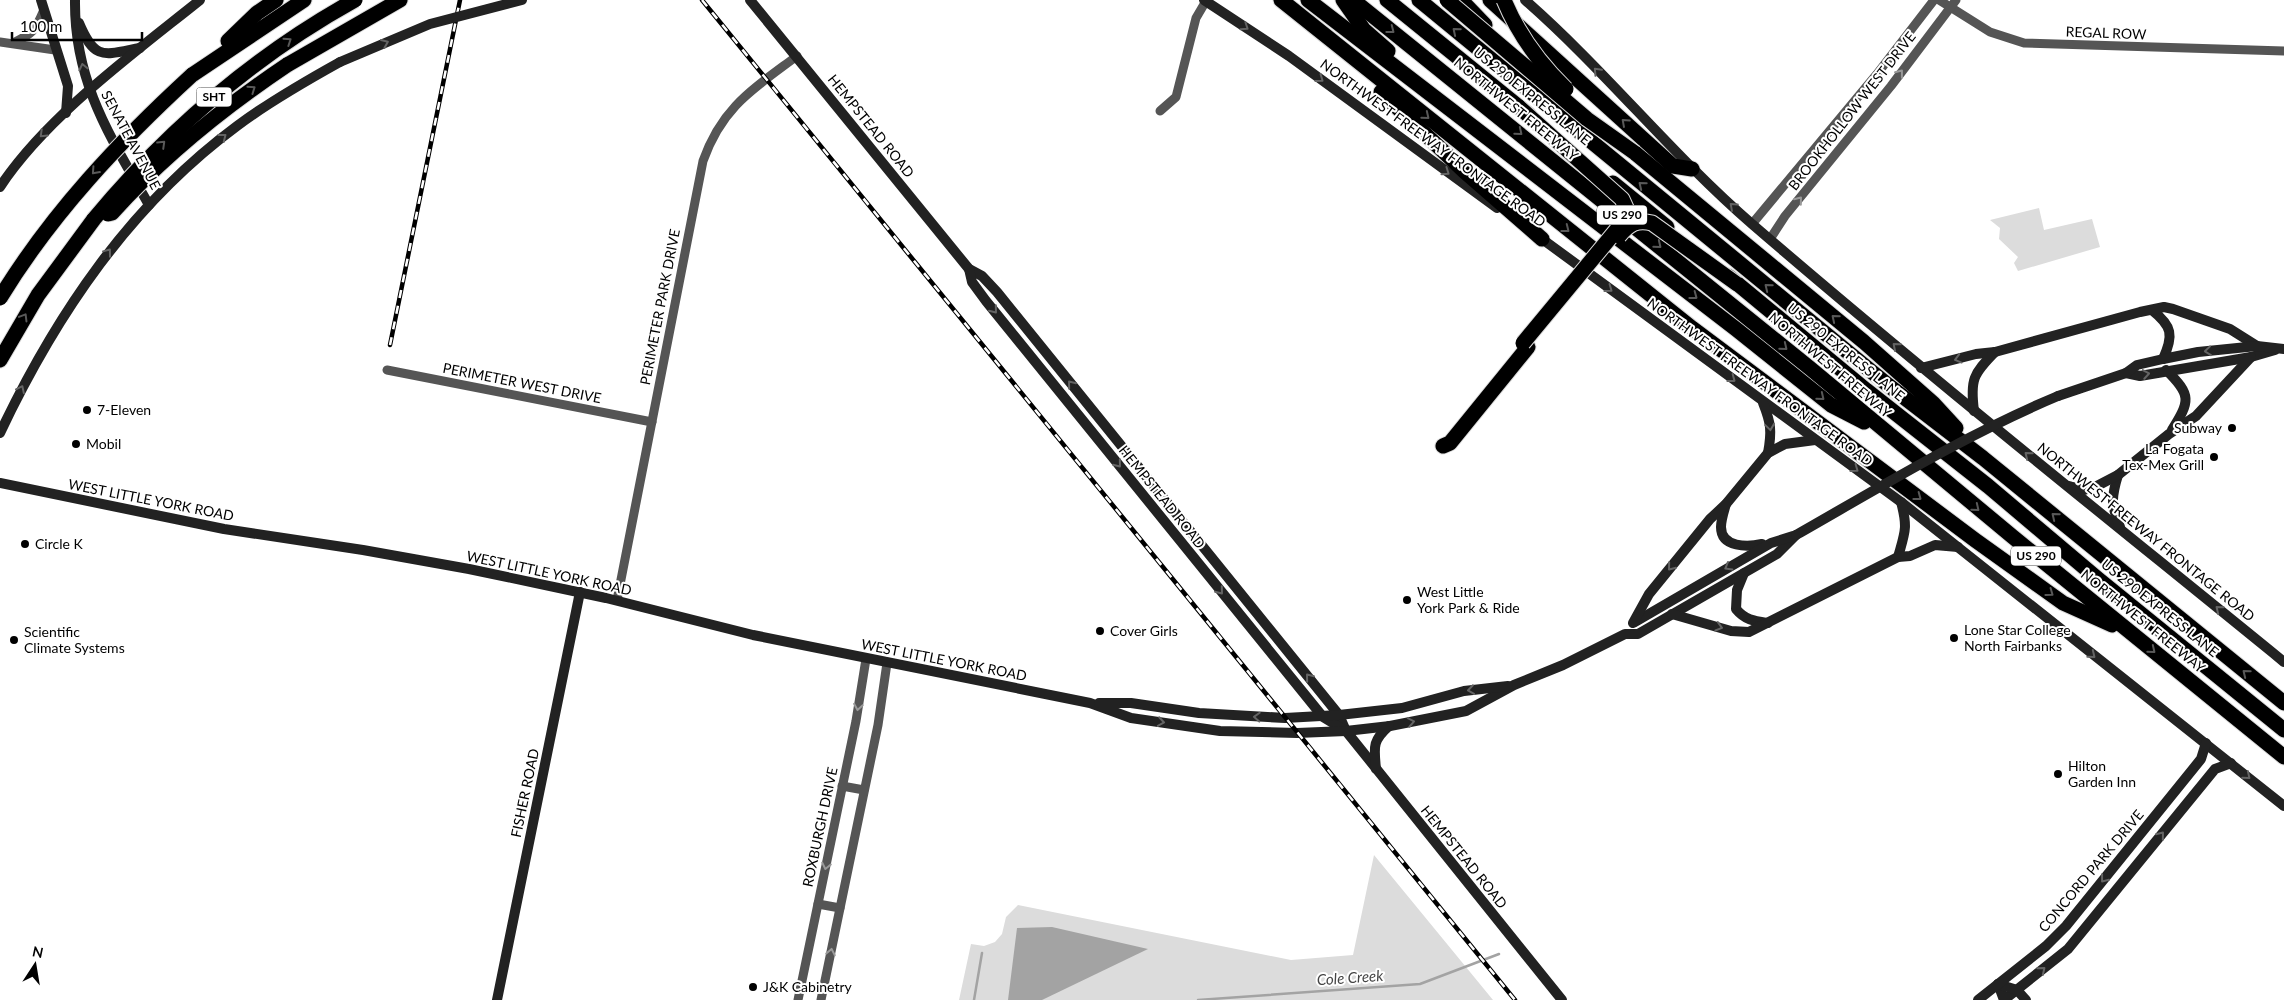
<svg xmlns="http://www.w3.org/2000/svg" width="2284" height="1000" font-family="Lato,sans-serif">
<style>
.green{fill:#dcdcdc}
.water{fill:#a3a3a3}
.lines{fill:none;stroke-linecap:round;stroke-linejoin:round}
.stream{stroke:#a3a3a3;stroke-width:2.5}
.highway-casing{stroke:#dbdbdb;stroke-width:17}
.street{stroke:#555;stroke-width:9}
.secondary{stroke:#222;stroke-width:10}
.highway{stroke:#000;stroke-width:15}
.rail-casing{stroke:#000;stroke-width:4.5}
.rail{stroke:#fff;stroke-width:2.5;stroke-dasharray:8;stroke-linecap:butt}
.highway-bridge-casing{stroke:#dbdbdb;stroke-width:17;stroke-linecap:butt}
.secondary-bridge{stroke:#222;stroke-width:10}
.highway-bridge{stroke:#000;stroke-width:15}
.oneway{stroke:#646464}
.oneway2{stroke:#595959}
.oneway3{stroke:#999}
.poi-dot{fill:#000;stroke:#fff;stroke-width:2}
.labels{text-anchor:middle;stroke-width:4;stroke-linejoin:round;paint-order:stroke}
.shield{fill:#fff;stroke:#4c4c4c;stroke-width:1}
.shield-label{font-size:12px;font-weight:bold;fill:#000}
.street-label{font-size:14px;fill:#000;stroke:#fff}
.poi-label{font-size:14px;fill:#000;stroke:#fff;text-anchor:start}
.water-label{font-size:15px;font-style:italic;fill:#444;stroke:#fff}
</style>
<rect width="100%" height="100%" fill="#fff"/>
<g class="green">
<polygon points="2039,208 2044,230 2092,219 2100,247 2018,271 2014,263 2018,257 1999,239 2000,228 1990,220"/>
<polygon points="1374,855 1493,1000 959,1000 971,944 984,946 995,942 1002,934 1006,917 1018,905 1291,960 1353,955"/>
</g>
<polygon class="water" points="1052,927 1148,949 1042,1000 1008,1000 1017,928"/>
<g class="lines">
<g class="stream">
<polyline points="974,1000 982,953"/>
<polyline points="1198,1000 1420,984 1499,954"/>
</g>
<defs>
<g id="highway">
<polyline points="1281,0 1692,328 1975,540 2063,603 2112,625"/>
<polyline points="1308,0 1736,329 1831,405 1864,422"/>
<polyline points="1343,0 1364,30 1388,51"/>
<polyline points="1353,0 1811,369 2013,537 2284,757"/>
<polyline points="1387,0 1529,115"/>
<polyline points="1419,0 1888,385 1983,458 2284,703"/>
<polyline points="1461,0 1485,25"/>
<polyline points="1490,0 1673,166 1692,169"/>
<polyline points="228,41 257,13 276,0"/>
<polyline points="287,65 400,0"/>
<polyline points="192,75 304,0"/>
<polyline points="1381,92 1464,171 1542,239"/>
<polyline points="1635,153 1864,342 1933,403 1956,428"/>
<polyline points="1613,183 1667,227"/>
<polyline points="1728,276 1866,390 1988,486 2098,579 2284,730"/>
<polyline points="0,360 38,295 94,219"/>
<polyline points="1443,446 1450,443 1528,347"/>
</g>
</defs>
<use href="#highway" class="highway-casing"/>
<g class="street">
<polyline points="1939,0 1990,32 2024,43 2284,51"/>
<polyline points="0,42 55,50"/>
<path d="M13,43C32,34 35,31 43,12"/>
<polyline points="1160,111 1176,97 1196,18 1206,1"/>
<polyline points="1752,224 1877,74 1934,0"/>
<polyline points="1770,239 1785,216 1891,86 1956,0"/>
<polyline points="387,370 652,422"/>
<path d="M617,600L703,161C722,107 753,89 797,56"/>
<polyline points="842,786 864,790"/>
<polyline points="818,904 840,908"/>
<polyline points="798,1000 856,721 866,659"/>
<polyline points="821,1000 878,725 887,663"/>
</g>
<g class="secondary">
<polyline points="41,0 68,86 66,113"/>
<path d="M75,0C74,82 110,136 149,205"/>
<polyline points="750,0 969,269 982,276 997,292 1339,715 1346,731 1562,1000"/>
<polyline points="1204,0 1289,56 1497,208"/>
<path d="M1525,0C1605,70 1671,154 1752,224C1926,374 2106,517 2284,662"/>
<path d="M79,23C95,61 103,55 140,48"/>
<path d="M0,187C46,117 134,53 200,0"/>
<polyline points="1538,236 1901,502 2284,806"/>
<polyline points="969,269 972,282 986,301 1323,717 1346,731"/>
<path d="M2152,310C2172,326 2174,335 2163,359"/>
<polyline points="1921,368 1976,354 1995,352 2140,312 2164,307 2173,309 2230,329 2257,346"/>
<path d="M2166,370C2192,395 2190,401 2172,430"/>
<polyline points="2126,373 2140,376 2251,357 2275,350"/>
<polyline points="2058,396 2126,373 2137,365 2163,359 2198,352 2257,346 2284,349"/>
<path d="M1763,403C1771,423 1772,431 1768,453"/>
<path d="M1974,411C1970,380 1973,374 1995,352"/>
<path d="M0,433C56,315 130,205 237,126C269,102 304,82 340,62"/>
<path d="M2118,475C2111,498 2111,505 2120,527"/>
<polyline points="0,483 224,529 363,550 469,569 606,598 753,635 1090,703 1131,718 1220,731 1297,733 1346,731 1390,726 1466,711 1514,685 1563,665 1625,634 1638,634 1777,554 1796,535"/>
<polyline points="2069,486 2084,490 2095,487 2118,475 2169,434 2196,416 2251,357"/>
<path d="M1726,504C1724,511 1721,520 1721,527C1721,548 1748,547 1762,544"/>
<path d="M1898,557C1905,532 1908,528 1901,502"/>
<path d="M1744,573L1737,590L1736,609C1745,620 1754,621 1768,623"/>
<polyline points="1672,614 1731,631 1749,632 1898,557 1910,556 1935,545 1958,547"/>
<polyline points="1635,622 1771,543 1793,536"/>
<polyline points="1633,623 1649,594 1710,519 1726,504 1768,453 1785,444 1815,440"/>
<polyline points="1099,703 1131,703 1199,713 1285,718 1339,715 1402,708 1464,691 1508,686"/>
<path d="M1376,769C1374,747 1372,741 1389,726"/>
<polyline points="1998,984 2004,1000 2068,949 2215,769 2231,763"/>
<polyline points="1998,984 2017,990 2026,1000"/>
<polyline points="497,1000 580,592"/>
<polyline points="1978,1000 2046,946 2066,926 2201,759 2206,743"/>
</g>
<use href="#highway" class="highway"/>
<defs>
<g id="rail">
<polyline points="702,0 1515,1000"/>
<polyline points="390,345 460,0"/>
</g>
</defs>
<use href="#rail" class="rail-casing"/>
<use href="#rail" class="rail"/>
<defs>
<g id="highway-bridge">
<polyline points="1447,0 1587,119 1635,153"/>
<path d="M1504,0C1518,34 1539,63 1566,89"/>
<polyline points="1519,107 1622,199 1627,210 1619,227 1523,343"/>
<path d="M108,214L112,213C164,155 223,108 287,65"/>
<path d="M94,219C168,130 254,56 355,0"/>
<path d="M1619,236C1629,224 1637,219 1652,223L1737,284"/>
<path d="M0,298C52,213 119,142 192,75"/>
</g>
</defs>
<use href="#highway-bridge" class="highway-bridge-casing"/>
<g class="secondary-bridge">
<polyline points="340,62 430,24 522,0"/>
<path d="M1796,535C1882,486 1967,434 2058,396"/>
</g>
<use href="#highway-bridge" class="highway-bridge"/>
</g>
<defs><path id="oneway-chevron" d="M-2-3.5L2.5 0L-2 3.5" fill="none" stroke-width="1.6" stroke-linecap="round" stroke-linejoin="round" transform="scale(1.25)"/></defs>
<g class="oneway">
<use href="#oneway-chevron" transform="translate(1245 27) rotate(34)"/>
<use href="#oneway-chevron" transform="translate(385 43) rotate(-23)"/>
<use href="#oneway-chevron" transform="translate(83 67) rotate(-103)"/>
<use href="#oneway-chevron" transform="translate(1597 71) rotate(-133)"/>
<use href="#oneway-chevron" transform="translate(1320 79) rotate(36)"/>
<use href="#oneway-chevron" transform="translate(43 134) rotate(136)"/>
<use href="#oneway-chevron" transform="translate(223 137) rotate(-38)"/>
<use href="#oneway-chevron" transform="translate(1446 172) rotate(35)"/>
<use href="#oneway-chevron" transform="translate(1733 206) rotate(-138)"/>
<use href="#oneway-chevron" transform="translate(108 252) rotate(-53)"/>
<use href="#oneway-chevron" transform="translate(1609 289) rotate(36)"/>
<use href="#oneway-chevron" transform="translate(994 310) rotate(51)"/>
<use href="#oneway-chevron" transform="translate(1896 346) rotate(-139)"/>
<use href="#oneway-chevron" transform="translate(2208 351) rotate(174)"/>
<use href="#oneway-chevron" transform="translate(1958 359) rotate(165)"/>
<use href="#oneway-chevron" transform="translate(2146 374) rotate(-10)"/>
<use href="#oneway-chevron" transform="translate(1732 379) rotate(37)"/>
<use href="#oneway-chevron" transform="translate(1071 384) rotate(-129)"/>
<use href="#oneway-chevron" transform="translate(21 389) rotate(-64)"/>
<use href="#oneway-chevron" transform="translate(1770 427) rotate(82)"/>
<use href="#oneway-chevron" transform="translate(2028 455) rotate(-141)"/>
<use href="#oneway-chevron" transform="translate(1118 464) rotate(51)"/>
<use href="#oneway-chevron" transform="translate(1855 469) rotate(36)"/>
<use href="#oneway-chevron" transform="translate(1671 567) rotate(129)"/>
<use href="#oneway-chevron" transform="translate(1728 567) rotate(150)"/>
<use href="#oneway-chevron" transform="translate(1220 591) rotate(51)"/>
<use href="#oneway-chevron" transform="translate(2219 609) rotate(-141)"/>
<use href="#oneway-chevron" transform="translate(1719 627) rotate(16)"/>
<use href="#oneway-chevron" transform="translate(2092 655) rotate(39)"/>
<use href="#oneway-chevron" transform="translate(1309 677) rotate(-129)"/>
<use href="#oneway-chevron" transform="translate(1471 690) rotate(172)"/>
<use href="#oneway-chevron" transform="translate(1257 717) rotate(-177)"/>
<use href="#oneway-chevron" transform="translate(1161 722) rotate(9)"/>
<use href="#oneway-chevron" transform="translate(1411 722) rotate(-11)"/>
<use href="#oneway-chevron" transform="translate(2247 776) rotate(39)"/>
<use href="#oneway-chevron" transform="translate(2161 835) rotate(-51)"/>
<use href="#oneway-chevron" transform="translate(2104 879) rotate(128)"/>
<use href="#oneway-chevron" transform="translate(2042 970) rotate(-39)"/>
</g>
<g class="oneway2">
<use href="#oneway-chevron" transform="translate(1391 30) rotate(38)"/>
<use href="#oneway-chevron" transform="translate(1456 31) rotate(-140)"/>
<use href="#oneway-chevron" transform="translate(288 41) rotate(-34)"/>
<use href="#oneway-chevron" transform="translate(252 89) rotate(-35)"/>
<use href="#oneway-chevron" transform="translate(1426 116) rotate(39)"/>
<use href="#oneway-chevron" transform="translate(1625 122) rotate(-138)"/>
<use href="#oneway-chevron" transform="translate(1519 132) rotate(39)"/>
<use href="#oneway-chevron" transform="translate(162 144) rotate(-44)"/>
<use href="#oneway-chevron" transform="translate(95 171) rotate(132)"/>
<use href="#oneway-chevron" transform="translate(1642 185) rotate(-141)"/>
<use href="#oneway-chevron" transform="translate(1566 229) rotate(38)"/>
<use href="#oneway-chevron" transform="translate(1658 245) rotate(39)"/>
<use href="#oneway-chevron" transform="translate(1768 287) rotate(-141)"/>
<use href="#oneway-chevron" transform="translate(1694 296) rotate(37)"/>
<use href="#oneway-chevron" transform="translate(24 317) rotate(-59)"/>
<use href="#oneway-chevron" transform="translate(1835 318) rotate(-140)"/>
<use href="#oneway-chevron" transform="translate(1784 347) rotate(39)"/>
<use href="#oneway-chevron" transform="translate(1821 397) rotate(39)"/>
<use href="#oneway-chevron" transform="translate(1918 497) rotate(37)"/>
<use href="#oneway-chevron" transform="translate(1976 508) rotate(39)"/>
<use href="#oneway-chevron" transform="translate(2055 516) rotate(-141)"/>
<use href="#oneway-chevron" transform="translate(2050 593) rotate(36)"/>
<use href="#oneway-chevron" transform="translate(2152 650) rotate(39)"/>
<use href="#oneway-chevron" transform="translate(2246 673) rotate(-141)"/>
</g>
<g class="oneway3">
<use href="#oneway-chevron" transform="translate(1900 73) rotate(-52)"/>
<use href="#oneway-chevron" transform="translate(1799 200) rotate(-51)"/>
<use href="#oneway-chevron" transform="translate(858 707) rotate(99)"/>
<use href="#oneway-chevron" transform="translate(826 866) rotate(102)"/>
<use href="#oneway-chevron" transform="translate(831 952) rotate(-79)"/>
</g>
<g class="poi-dot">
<circle cx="87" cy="410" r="5"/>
<circle cx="2232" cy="428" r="5"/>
<circle cx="76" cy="444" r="5"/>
<circle cx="2214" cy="457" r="5"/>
<circle cx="25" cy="544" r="5"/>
<circle cx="1407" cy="600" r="5"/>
<circle cx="1100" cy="631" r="5"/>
<circle cx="1954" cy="638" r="5"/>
<circle cx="14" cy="640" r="5"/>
<circle cx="2058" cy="774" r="5"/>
<circle cx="753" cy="987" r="5"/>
</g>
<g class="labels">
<g class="shield">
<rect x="196.5" y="87.5" width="35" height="19" rx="4"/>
<rect x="1597" y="205.5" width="50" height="19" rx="4"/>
<rect x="2011" y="546.5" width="50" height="19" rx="4"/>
</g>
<g class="shield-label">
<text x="214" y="101">SHT</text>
<text x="1622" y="219">US 290</text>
<text x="2036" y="560">US 290</text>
</g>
<g class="street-label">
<text transform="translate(2106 33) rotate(2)" y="5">REGAL ROW</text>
<text transform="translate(1532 96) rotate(39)" y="5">US 290 EXPRESS LANE</text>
<text transform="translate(1516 109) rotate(39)" y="5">NORTHWEST FREEWAY</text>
<text transform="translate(1852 111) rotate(-52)" y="5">BROOKHOLLOW WEST DRIVE</text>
<text transform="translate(871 126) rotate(51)" y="5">HEMPSTEAD ROAD</text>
<text transform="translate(131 140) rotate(62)" y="5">SENATE AVENUE</text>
<text transform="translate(1433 143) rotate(36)" y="5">NORTHWEST FREEWAY FRONTAGE ROAD</text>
<text transform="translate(660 307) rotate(-79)" y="5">PERIMETER PARK DRIVE</text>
<text transform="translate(1846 352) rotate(39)" y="5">US 290 EXPRESS LANE</text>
<text transform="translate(1830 365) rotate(40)" y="5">NORTHWEST FREEWAY</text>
<text transform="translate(1760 382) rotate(36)" y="5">NORTHWEST FREEWAY FRONTAGE ROAD</text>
<text transform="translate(522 383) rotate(11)" y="5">PERIMETER WEST DRIVE</text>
<text transform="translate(1162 497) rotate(51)" y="5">HEMPSTEAD ROAD</text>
<text transform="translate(151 500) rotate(11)" y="5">WEST LITTLE YORK ROAD</text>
<text transform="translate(2146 532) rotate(39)" y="5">NORTHWEST FREEWAY FRONTAGE ROAD</text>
<text transform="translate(549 573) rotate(12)" y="5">WEST LITTLE YORK ROAD</text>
<text transform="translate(2160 608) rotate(39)" y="5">US 290 EXPRESS LANE</text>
<text transform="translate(2143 621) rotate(39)" y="5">NORTHWEST FREEWAY</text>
<text transform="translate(944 660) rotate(11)" y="5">WEST LITTLE YORK ROAD</text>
<text transform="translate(525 793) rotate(-78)" y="5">FISHER ROAD</text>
<text transform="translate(820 827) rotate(-78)" y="5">ROXBURGH DRIVE</text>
<text transform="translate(1464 857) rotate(51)" y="5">HEMPSTEAD ROAD</text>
<text transform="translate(2091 871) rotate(-50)" y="5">CONCORD PARK DRIVE</text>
</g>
<g class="poi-label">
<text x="97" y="415">7-Eleven</text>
<text x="2222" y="433" text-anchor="end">Subway</text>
<text x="86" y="449">Mobil</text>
<text x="2204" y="454" text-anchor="end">La Fogata<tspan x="2204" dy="16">Tex-Mex Grill</tspan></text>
<text x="35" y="549">Circle K</text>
<text x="1417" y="597">West Little<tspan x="1417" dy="16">York Park &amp; Ride</tspan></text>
<text x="1964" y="635">Lone Star College<tspan x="1964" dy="16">North Fairbanks</tspan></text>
<text x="1110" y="636">Cover Girls</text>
<text x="24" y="637">Scientific<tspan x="24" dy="16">Climate Systems</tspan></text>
<text x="2068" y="771">Hilton<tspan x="2068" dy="16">Garden Inn</tspan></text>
<text x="763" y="992">J&amp;K Cabinetry</text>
</g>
<g class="water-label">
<text transform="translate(1350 978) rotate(-4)" y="5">Cole Creek</text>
</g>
</g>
<g transform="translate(35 965) rotate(12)" stroke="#ffffff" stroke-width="4" paint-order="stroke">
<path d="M0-4L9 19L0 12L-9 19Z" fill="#000000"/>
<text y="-8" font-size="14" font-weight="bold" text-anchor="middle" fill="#000000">N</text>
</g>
<path d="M12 32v8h130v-8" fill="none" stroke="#000000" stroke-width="2.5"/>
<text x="20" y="32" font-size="15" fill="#000000" stroke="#ffffff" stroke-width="4" paint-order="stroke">100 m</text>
</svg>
